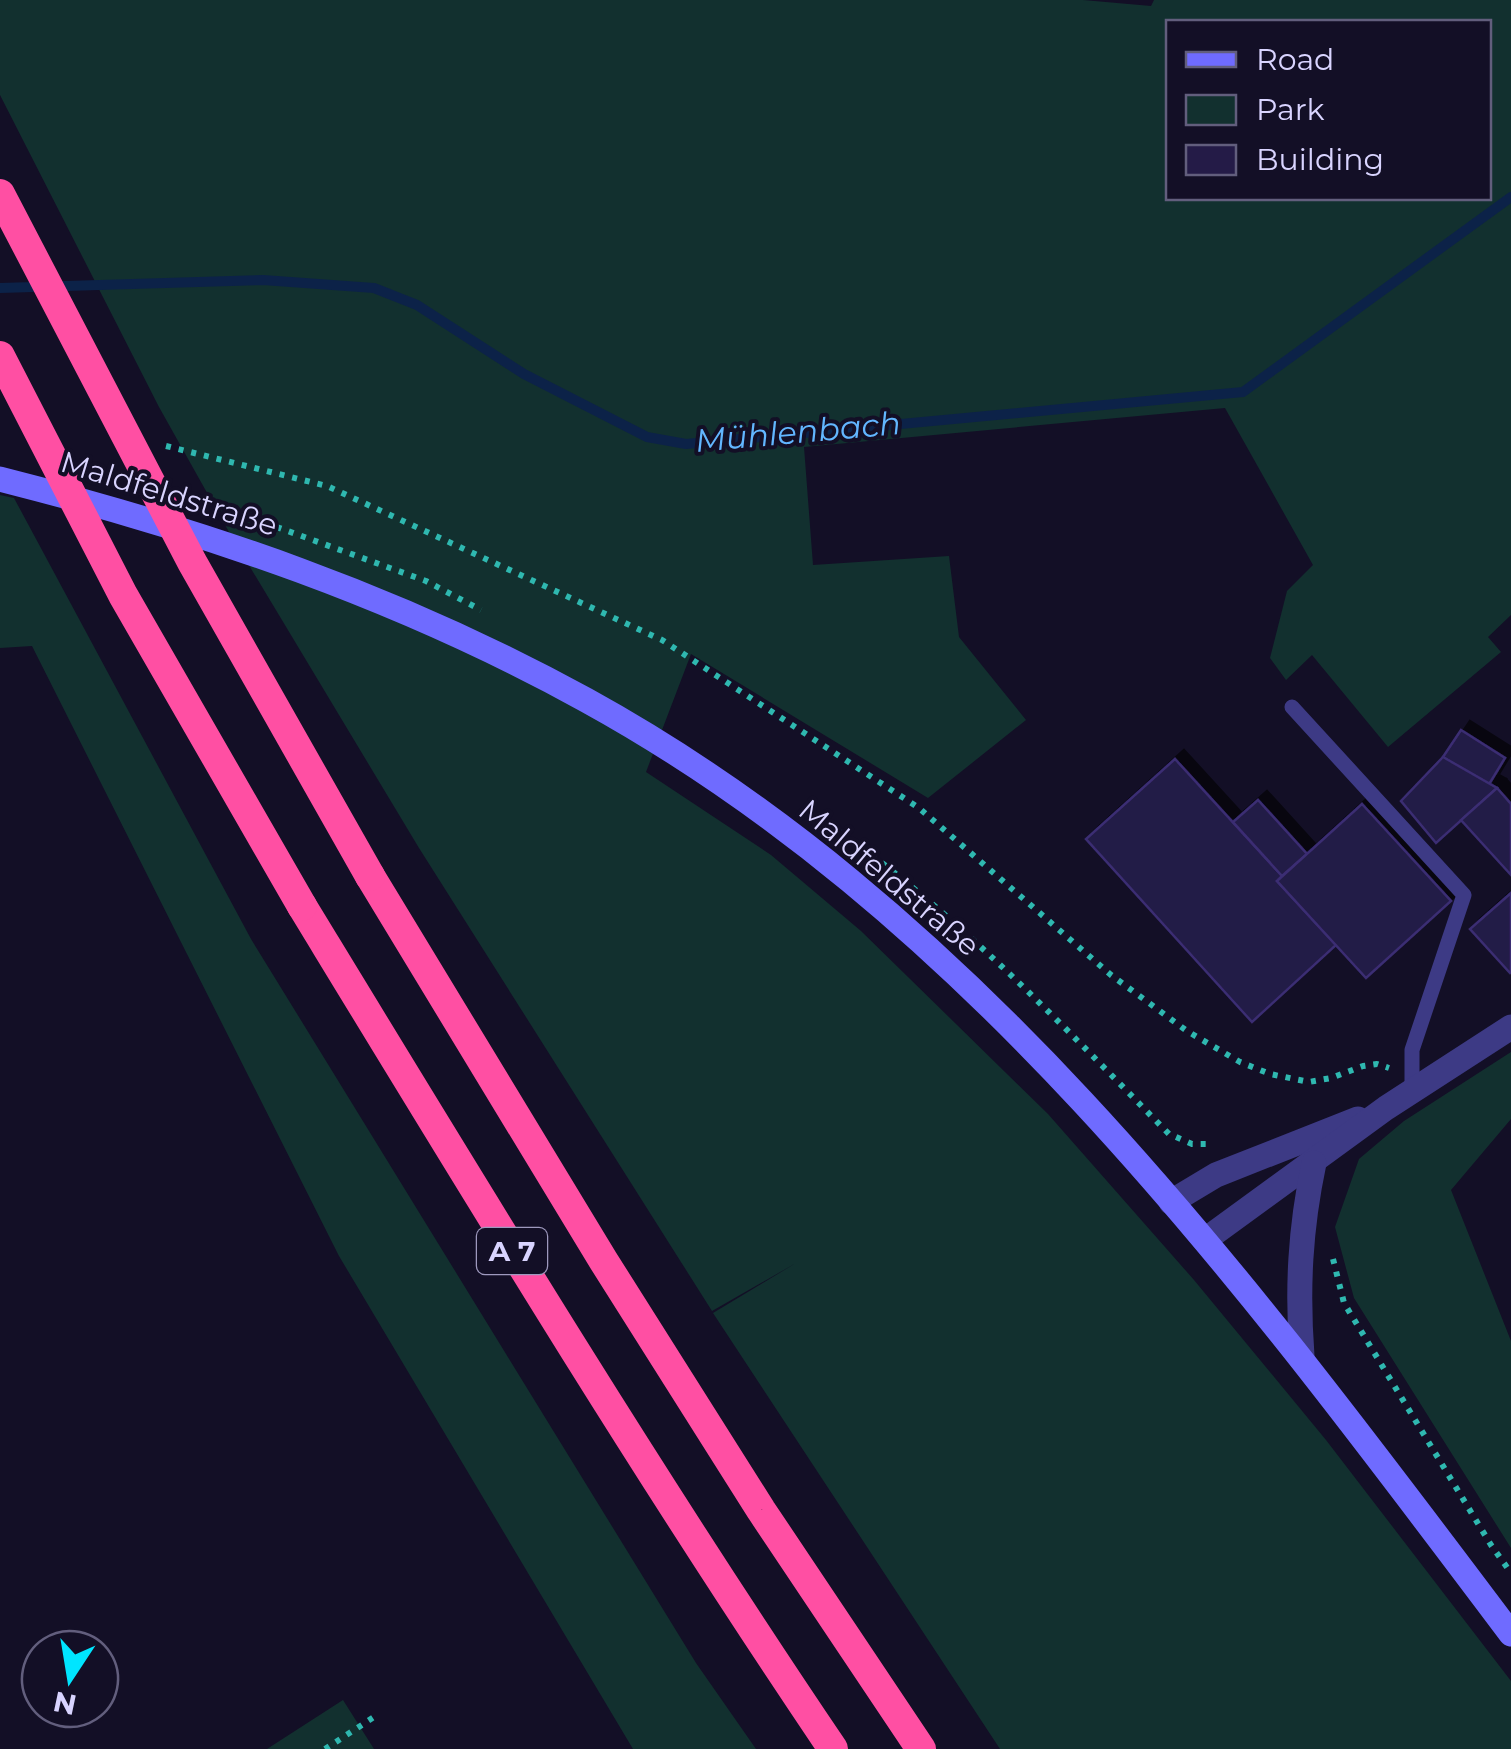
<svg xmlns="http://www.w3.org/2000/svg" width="1511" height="1749" font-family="Montserrat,sans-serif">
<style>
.green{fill:#12302f;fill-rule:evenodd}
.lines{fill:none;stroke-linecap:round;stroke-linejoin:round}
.stream{stroke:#0c2248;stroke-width:10}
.building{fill:#241b47;stroke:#3b2d73;stroke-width:2.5;filter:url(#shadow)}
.path{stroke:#2fb8b0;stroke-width:6;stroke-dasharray:5 8;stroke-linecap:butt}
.service{stroke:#3d3a85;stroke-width:15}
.tertiary{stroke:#3d3a85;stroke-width:25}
.secondary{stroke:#6f6bff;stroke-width:25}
.motorway{stroke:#ff4fa3;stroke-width:30}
.motorway-bridge{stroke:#ff4fa3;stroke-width:30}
.labels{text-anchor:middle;stroke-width:8;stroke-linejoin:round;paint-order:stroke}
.shield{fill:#130f26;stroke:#9e99be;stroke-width:2.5}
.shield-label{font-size:28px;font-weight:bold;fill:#d9d4ff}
.street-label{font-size:30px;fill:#d9d4ff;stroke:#130f26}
.water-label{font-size:32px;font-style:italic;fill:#62b6ff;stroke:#130f26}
</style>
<defs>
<filter id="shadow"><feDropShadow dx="9" dy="-9" stdDeviation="0" flood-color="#0009"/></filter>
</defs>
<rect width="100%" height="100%" fill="#130f26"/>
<g class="green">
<path d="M0,0H1083L1151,6L1154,0H1511V615L1488,637L1501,652L1388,747L1312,655L1286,680L1270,658L1287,591L1313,565L1225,408L804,447L813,565L949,556L959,637L1026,720L928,798L691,654L646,772L771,855L861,931L1048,1114L1194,1280L1326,1440L1511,1681V1749H1000L713,1313L796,1263L712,1311L419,848L229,532L159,407L0,95ZM1168,22H1488V198H1168Z"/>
<polygon points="0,495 14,498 251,939 696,1663 756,1749 633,1749 339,1256 32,646 0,648"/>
<polygon points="1511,1052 1511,1119 1451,1190 1511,1341 1511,1548 1354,1298 1335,1227 1359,1159 1404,1121"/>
<polygon points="343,1700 374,1749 267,1749"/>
</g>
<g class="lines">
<polyline class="stream" points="0,288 263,280 374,288 417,305 524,374 647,437 686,444 1243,392 1511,197"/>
</g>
<g class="building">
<polygon points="1461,730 1505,758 1488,786 1443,757"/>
<polygon points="1443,757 1497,788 1436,843 1401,801"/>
<polygon points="1175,759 1282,876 1277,881 1336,945 1252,1022 1086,839"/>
<polygon points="1497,788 1511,804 1511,875 1461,820"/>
<polygon points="1258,800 1307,854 1282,876 1233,822"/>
<polygon points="1362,804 1451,901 1366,978 1277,881"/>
<polygon points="1511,893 1511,972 1510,973 1470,929"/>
</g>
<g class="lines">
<g class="path">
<polyline points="166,446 327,486 662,640 919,808 1111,975 1187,1031 1240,1062 1270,1074 1309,1082 1331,1078 1363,1066 1377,1064 1389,1068"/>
<polyline points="191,496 426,581 481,610"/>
<path d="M840,832C962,918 1065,1028 1169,1134L1192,1144H1208"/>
<polyline points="1333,1259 1344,1303 1491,1545 1511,1573"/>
<polyline points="325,1749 374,1717"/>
</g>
<polyline class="service" points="1292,707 1464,895 1412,1050 1412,1090"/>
<g class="tertiary">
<polyline points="1171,1202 1216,1175 1358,1119"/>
<polyline points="1205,1240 1386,1108 1511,1027"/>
<path d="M1302,1356C1297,1289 1300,1229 1314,1163"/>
</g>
<path class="secondary" d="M0,479C205,531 399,597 586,700C977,915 1248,1285 1511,1634"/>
<g class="motorway">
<polyline points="370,876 603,1260 761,1510 921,1749"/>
<path d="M302,906C475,1190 647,1474 833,1749"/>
</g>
<g class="motorway-bridge">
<polyline points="0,194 192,562 370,876"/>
<polyline points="0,356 123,595 302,906"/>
</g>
</g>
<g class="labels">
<rect class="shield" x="477" y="1228" width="70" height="46" rx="8"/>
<g class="shield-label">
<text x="512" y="1261">A 7</text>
</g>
<g class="street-label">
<text transform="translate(169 494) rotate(17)" y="10">Maldfeldstraße</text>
<text transform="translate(889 878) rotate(40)" y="10">Maldfeldstraße</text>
</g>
<g class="water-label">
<text transform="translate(798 432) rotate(-5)" y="11">Mühlenbach</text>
</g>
</g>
<rect x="1166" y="20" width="325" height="180" fill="#130f26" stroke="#625e7d" stroke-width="2.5"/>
<rect x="1186" y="52" width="50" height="15" fill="#6f6bff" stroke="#625e7d" stroke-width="2.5"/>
<text x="1256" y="70" font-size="30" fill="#d9d4ff">Road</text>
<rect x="1186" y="95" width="50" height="30" fill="#12302f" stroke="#625e7d" stroke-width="2.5"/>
<text x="1256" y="120" font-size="30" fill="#d9d4ff">Park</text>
<rect x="1186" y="145" width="50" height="30" fill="#241b47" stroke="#625e7d" stroke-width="2.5"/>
<text x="1256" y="170" font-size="30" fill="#d9d4ff">Building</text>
<g transform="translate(70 1679) rotate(192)"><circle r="48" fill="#130f26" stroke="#625e7d" stroke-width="2.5"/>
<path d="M0-8L18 38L0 25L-18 38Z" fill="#00e5ff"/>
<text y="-15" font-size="28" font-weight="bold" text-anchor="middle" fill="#d9d4ff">N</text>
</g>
</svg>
